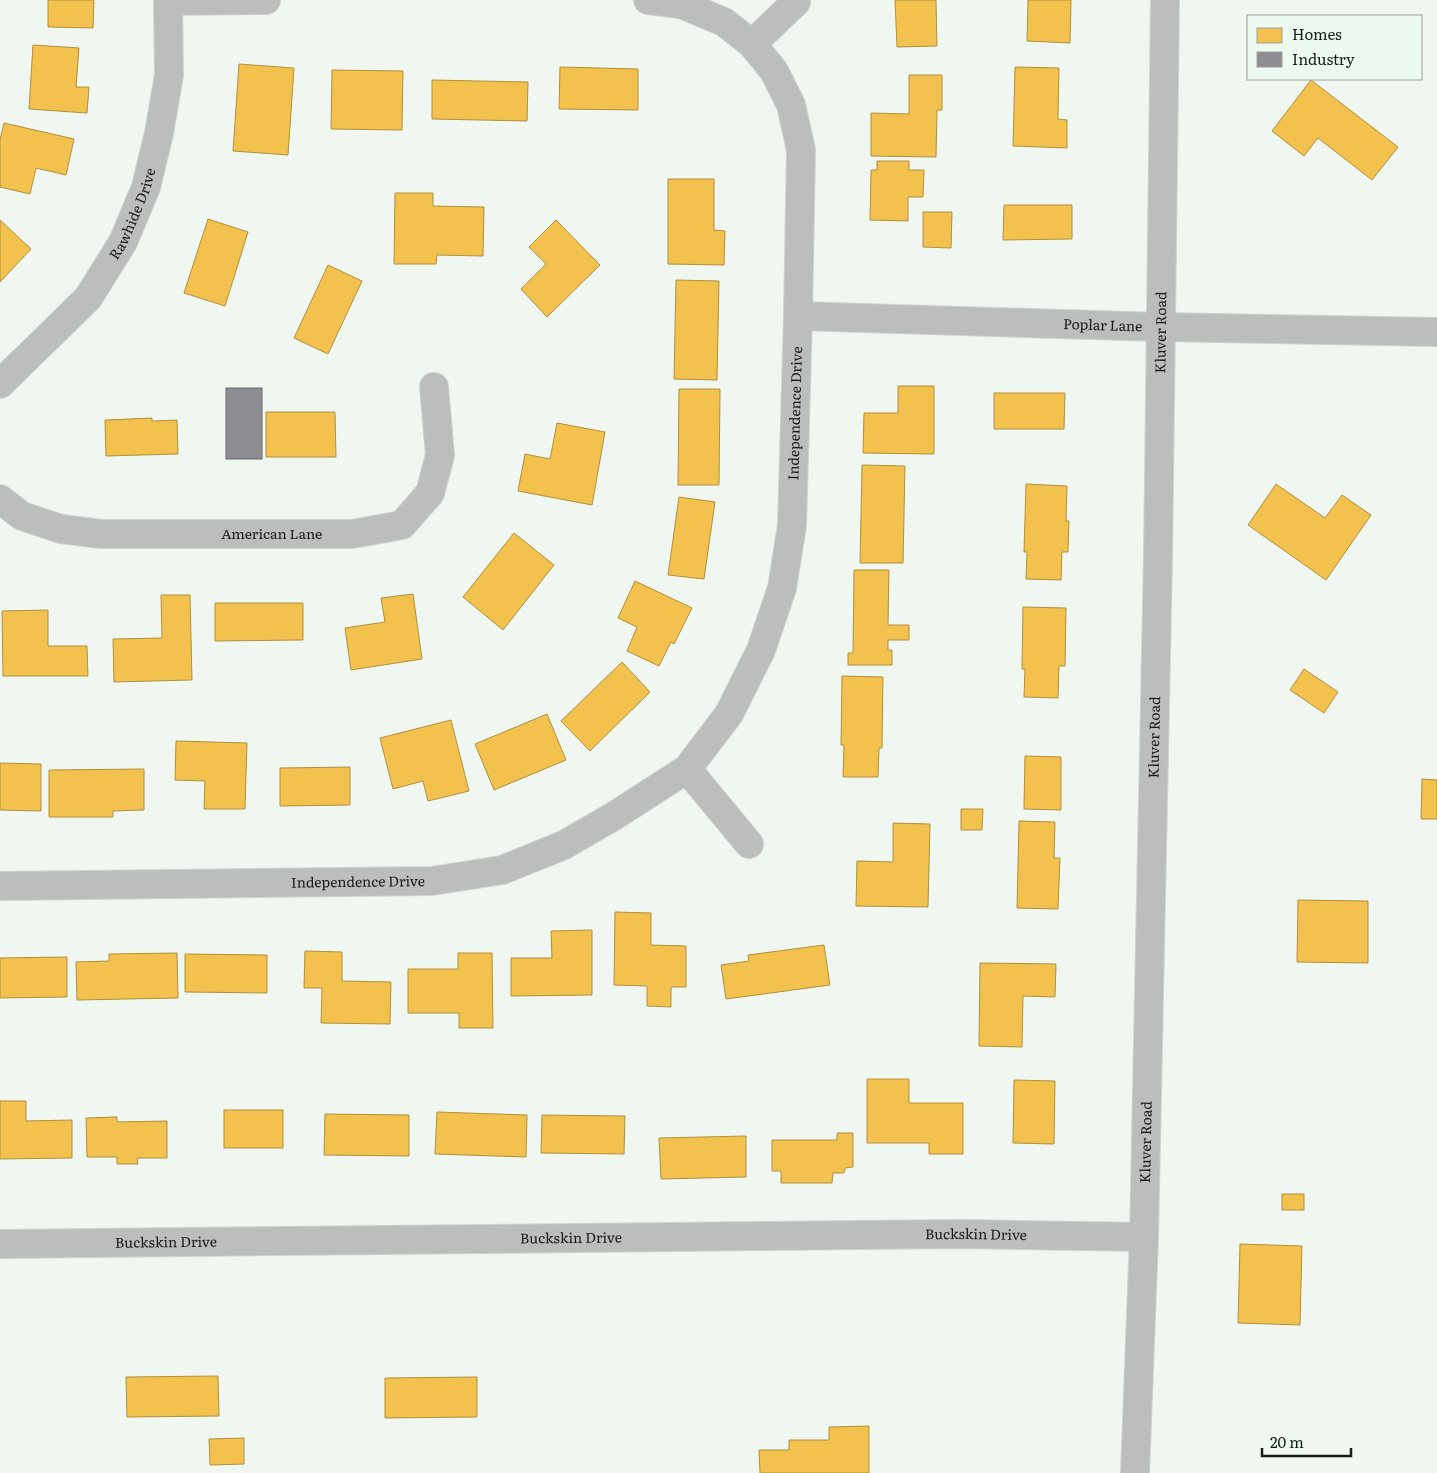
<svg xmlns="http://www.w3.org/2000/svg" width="1437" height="1473" font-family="Literata,serif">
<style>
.homes{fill:#f2c14e;stroke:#b0903e}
.industry{fill:#8d8d92;stroke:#6a6b6d}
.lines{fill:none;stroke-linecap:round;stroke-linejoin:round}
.minor-casing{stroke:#ced3cf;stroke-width:30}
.minor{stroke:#bcbebc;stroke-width:28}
.labels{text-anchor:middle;stroke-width:5;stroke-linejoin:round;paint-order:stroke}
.street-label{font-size:14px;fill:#171c18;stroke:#edfaf0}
</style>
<rect width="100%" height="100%" fill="#f0f7f1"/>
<g class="homes">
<polygon points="48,0 94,0 93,28 48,27"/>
<polygon points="895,0 936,0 937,46 897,47"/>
<polygon points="1028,0 1071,0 1070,43 1027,41"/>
<polygon points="33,45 79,48 76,87 89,87 87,113 29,109"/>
<polygon points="239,64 294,68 288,155 233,151"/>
<polygon points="560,67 638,69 638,110 559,109"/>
<polygon points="1015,67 1059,68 1058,119 1067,120 1067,148 1013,146"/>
<polygon points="332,70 403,71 402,130 331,129"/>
<polygon points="909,75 942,75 942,110 937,110 936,157 871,156 871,113 909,114"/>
<polygon points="432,80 528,82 527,121 432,119"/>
<polygon points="1311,80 1398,147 1372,180 1318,138 1304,156 1272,131"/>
<polygon points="4,123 74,139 66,175 36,168 30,194 0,187 0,140"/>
<polygon points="877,161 909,161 909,170 924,170 923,197 908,197 908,221 870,220 871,170 877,170"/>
<polygon points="668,179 714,179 714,230 725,231 724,265 668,264"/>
<polygon points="395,193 433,193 433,206 484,207 483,256 437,255 436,264 394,264"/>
<polygon points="1004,205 1072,205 1072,239 1003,240"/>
<polygon points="923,212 952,212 951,248 923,247"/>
<polygon points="208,219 248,232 225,306 184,293"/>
<polygon points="0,220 31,249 0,282"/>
<polygon points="556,220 600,265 547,317 521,289 546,264 529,247"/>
<polygon points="328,265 362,281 328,354 294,338"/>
<polygon points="676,280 719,281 717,380 674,379"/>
<polygon points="898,386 934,386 934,454 863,453 864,413 898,413"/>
<polygon points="679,389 720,389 719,485 678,485"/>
<polygon points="994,393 1065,393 1064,429 994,429"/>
<polygon points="266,412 335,412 336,457 266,457"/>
<polygon points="152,418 152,421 177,420 178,454 106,456 105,420"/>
<polygon points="557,423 605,432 592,505 518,491 525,454 550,459"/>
<polygon points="862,465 905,466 903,563 860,563"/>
<polygon points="1026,484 1067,486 1066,521 1069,521 1068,552 1062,552 1061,580 1026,579 1027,552 1024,552"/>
<polygon points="1276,484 1325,518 1342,495 1371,515 1326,580 1248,525"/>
<polygon points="679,497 715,502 704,579 668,575"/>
<polygon points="514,533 554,565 503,630 463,597"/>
<polygon points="854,570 889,570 888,625 909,625 909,640 888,640 888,650 892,650 892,665 848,665 848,653 853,653"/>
<polygon points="635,581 692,608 674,644 671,642 659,666 627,651 637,627 618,618"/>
<polygon points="413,594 422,659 351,670 345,628 385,622 381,598"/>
<polygon points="161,595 190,595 192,680 114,682 113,639 162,638"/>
<polygon points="215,603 303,603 303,640 215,641"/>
<polygon points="1023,607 1066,608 1065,666 1059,666 1058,698 1024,697 1025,669 1022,669"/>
<polygon points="48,610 48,646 87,646 88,676 3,676 2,611"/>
<polygon points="622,662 650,692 590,751 561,721"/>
<polygon points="1304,669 1338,692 1324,713 1290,690"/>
<polygon points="842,676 883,677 882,748 879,748 878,777 843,777 844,745 841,745"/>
<polygon points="547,714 566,760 494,790 475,744"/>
<polygon points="451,720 469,791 428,801 423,781 393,789 380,738"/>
<polygon points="176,741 247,743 245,809 204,809 205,781 175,780"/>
<polygon points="1025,756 1061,757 1061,810 1024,809"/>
<polygon points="0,763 41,764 41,811 0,810"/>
<polygon points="350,767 350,805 280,806 280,768"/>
<polygon points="144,769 144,810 113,811 113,817 49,817 49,770"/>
<polygon points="1422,779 1437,780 1437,819 1421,819"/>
<polygon points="961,809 983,809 982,830 961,830"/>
<polygon points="1019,821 1055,822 1054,858 1060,858 1058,909 1017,908"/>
<polygon points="893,823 930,824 928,907 856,906 857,861 893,862"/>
<polygon points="1298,900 1368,901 1368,963 1297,962"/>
<polygon points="615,912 651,913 651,945 686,946 686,987 671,987 671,1007 647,1006 647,986 614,985"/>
<polygon points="592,930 592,995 511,996 511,958 552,958 551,931"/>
<polygon points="824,945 830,985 726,999 721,965 749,961 748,955"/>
<polygon points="305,951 342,952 342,981 391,982 390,1024 321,1023 322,988 304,988"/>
<polygon points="177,953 178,998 77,1000 76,962 109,961 109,954"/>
<polygon points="458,953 492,953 493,1028 459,1028 459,1013 408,1013 408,969 458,969"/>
<polygon points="185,954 267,955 267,993 185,992"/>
<polygon points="67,957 67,997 0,998 0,958"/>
<polygon points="980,963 1056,964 1055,997 1023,996 1022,1047 979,1046"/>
<polygon points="867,1079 909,1079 909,1103 963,1103 963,1154 929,1154 929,1143 867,1143"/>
<polygon points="1014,1080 1055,1081 1054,1144 1013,1143"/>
<polygon points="0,1101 26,1101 26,1121 72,1120 72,1158 0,1159"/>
<rect x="224" y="1110" width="59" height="38"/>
<polygon points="437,1112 527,1115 526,1157 435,1154"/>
<polygon points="325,1114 409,1115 409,1156 324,1155"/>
<polygon points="542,1115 625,1116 624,1154 541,1153"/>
<polygon points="117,1117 117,1122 167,1121 167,1158 137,1158 138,1164 117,1164 117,1157 87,1157 86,1118"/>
<polygon points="837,1133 853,1133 853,1167 845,1168 844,1173 833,1173 832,1183 781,1183 781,1171 772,1171 772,1140 837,1140"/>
<polygon points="746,1136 746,1177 661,1179 659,1138"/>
<rect x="1282" y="1194" width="22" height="16"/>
<polygon points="1240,1244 1302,1246 1300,1325 1238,1323"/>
<polygon points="218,1376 219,1416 127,1417 126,1377"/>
<polygon points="477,1377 477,1417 385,1418 385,1378"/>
<polygon points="869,1426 869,1473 760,1473 759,1450 789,1450 789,1440 829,1440 829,1427"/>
<polygon points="244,1438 244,1464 210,1465 209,1439"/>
</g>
<rect class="industry" x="226" y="388" width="36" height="71"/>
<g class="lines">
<defs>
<g id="minor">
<polyline points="168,1 266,0"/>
<polyline points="752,44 796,2"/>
<path id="s1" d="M798,316L1160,327L1437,332"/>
<path id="s2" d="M0,384L88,298L123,242L146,187L159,133L169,75L168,0"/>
<path id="s3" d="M0,499L22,516L61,529L101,534H352L402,525L430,493L440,455L434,387"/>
<polyline points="687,769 749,844"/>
<path id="s4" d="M0,886L432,881L502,870L564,845L614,816L687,769L729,714L761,650L782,588L792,525L798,316L801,150L791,105L774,71L752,44L724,22L681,4L648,0"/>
<path id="s5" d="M0,1244L859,1235L961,1234L1144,1237"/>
<path id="s6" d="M1135,1473L1144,1237L1158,557L1165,0"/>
</g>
</defs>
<use href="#minor" class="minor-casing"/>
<use href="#minor" class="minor"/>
</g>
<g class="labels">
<g class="street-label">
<text dy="5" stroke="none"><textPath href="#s2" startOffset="219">Rawhide Drive</textPath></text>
<text dy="5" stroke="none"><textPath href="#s1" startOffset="305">Poplar Lane</textPath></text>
<text dy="5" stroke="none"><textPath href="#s6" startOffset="1141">Kluver Road</textPath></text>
<text dy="5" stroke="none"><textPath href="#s4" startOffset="1096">Independence Drive</textPath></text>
<text dy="5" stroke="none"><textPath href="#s3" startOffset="280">American Lane</textPath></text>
<text dy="5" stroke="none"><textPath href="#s6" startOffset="736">Kluver Road</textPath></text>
<text dy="5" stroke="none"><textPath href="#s4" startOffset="358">Independence Drive</textPath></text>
<text dy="5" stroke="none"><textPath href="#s6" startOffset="331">Kluver Road</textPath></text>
<text dy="5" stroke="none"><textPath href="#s5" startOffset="976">Buckskin Drive</textPath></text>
<text dy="5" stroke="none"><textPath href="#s5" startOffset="571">Buckskin Drive</textPath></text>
<text dy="5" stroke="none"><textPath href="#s5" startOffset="166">Buckskin Drive</textPath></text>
</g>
</g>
<rect x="1247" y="15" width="175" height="65" fill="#edfaf0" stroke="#97a19a"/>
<rect x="1257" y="28" width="25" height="15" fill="#f2c14e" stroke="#97a19a"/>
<text x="1292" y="40" font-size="15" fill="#171c18">Homes</text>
<rect x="1257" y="52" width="25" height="15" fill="#8d8d92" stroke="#97a19a"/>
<text x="1292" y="65" font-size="15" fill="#171c18">Industry</text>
<path d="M1262 1448v8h89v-8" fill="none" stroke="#171c18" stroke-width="2.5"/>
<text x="1270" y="1448" font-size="15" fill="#171c18" stroke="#edfaf0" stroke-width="4" paint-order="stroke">20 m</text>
</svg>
